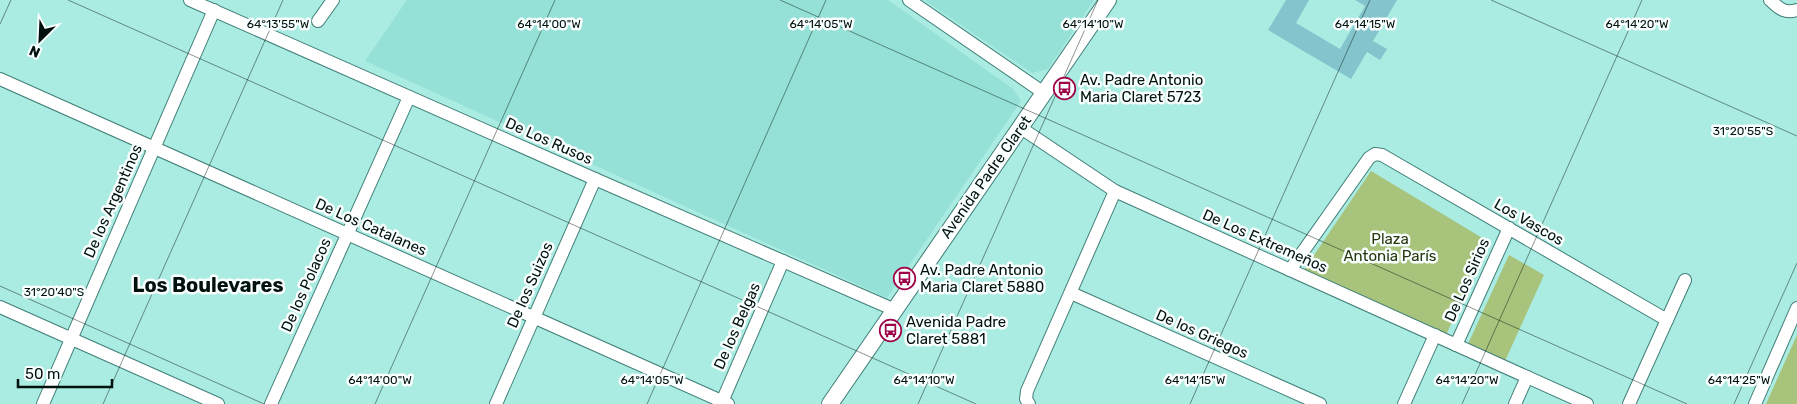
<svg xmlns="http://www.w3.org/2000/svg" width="1797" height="404" font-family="Rubik,sans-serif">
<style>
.built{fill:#95e1d7}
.green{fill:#a8c37b}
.building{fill:#84c5cd}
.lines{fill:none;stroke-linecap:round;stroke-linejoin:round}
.minor-casing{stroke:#407f78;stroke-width:14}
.major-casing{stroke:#407f78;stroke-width:18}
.minor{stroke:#fff;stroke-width:12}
.major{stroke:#fff;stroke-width:16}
.ticks{fill:none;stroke:#00110e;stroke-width:1;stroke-opacity:0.45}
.labels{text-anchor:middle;stroke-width:5;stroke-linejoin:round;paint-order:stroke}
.poi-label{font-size:15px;fill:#00110e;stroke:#f9fffe;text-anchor:start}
.street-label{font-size:15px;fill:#00110e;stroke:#f9fffe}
.park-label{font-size:15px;fill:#28360d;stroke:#f9fffe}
.district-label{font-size:20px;font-weight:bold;fill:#00110e;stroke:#f9fffe}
.ticks-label{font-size:12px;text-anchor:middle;fill:#00110e;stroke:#f9fffe;stroke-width:5;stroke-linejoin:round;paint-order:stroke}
</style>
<rect width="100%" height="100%" fill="#aaebe2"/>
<g class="built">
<polygon points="407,0 888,0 1013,89 1021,101 887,298 365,61"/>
<polygon points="924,0 1094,0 1048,69 1032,73"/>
</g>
<g class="green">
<polygon points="1371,171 1489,242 1446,335 1304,270"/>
<polygon points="1509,255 1544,275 1505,361 1468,344"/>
<polygon points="1797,335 1797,404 1766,404"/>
</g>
<polygon class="building" points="1286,0 1309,0 1296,23 1340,49 1365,6 1355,0 1397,0 1373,41 1387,49 1380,60 1367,52 1351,79 1268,30"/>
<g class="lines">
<defs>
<g id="minor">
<polyline points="190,0 595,179 895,310"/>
<polyline points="909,0 1044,93"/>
<path d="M1770,0C1779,8 1784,14 1797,10"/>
<polyline points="318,21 333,0"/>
<polyline points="0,79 728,404"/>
<polyline points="1021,128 1115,191 1587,404"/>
<polyline points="1290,270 1369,158 1375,154 1382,155 1667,320"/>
<polyline points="1071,293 1320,404"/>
<polyline points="0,307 218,404"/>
<polyline points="1456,345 1509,228"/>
<polyline points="43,404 214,10"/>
<polyline points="271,404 409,97"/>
<polyline points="496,404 595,179"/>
<polyline points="721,404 783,261"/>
<polyline points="1029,404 1026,399 1027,391 1115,191"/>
<polyline points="1404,404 1435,335"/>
<polyline points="1515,404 1527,377"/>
<polyline points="1629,404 1685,280"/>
<polyline points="1755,404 1797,308"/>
</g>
<polyline id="major" points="830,404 1108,0"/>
</defs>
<use href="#minor" class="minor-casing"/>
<use href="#major" class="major-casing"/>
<use href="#minor" class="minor"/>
<use href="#major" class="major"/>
</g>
<path class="ticks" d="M68,0L976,404M780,0L1687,404M1491,0L1797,136M0,24L11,0M0,286L264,404M103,404L283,0M375,404L555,0M647,404L826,0M918,404L1098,0M1190,404L1370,0M1462,404L1642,0M1734,404L1797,263"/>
<defs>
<symbol id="bus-ring" viewBox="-11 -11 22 22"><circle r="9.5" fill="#f9fffe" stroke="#9f0347" stroke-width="1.5"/><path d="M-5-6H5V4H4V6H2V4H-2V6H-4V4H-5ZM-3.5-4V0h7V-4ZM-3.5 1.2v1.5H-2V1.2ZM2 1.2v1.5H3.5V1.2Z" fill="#9f0347"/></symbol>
</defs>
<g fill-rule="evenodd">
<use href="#bus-ring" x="1052" y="76" width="25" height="25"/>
<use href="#bus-ring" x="892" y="266" width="25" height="25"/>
<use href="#bus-ring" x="878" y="318" width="25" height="25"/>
</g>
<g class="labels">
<g class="poi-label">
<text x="1080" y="85">Av. Padre Antonio<tspan x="1080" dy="17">Maria Claret 5723</tspan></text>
<text x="920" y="275">Av. Padre Antonio<tspan x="920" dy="17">Maria Claret 5880</tspan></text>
<text x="906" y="327">Avenida Padre<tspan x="906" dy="17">Claret 5881</tspan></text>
</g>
<g class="street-label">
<text transform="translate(549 141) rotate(24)" y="5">De Los Rusos</text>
<text transform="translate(986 177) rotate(-55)" y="5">Avenida Padre Claret</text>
<text transform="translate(113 201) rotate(-66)" y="5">De los Argentinos</text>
<text transform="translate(1529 222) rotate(30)" y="5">Los Vascos</text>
<text transform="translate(371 227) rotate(24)" y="5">De Los Catalanes</text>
<text transform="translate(1265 241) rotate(24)" y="5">De Los Extremeños</text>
<text transform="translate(1467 280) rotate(-66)" y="5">De Los Sirios</text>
<text transform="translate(306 285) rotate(-66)" y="5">De los Polacos</text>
<text transform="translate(530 285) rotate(-66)" y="5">De los Suizos</text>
<text transform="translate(737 326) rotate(-66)" y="5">De los Belgas</text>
<text transform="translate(1202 334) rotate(24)" y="5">De los Griegos</text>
</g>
<g class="park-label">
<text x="1390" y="244">Plaza<tspan x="1390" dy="17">Antonia París</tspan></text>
</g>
<g class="district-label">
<text x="208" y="292">Los Boulevares</text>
</g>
</g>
<g class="ticks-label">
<text x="278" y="28">64°13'55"W</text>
<text x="549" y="28">64°14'00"W</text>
<text x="821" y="28">64°14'05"W</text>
<text x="1093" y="28">64°14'10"W</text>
<text x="1365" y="28">64°14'15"W</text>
<text x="1637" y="28">64°14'20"W</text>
<text x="1743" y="135">31°20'55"S</text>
<text x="54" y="296">31°20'40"S</text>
<text x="380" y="384">64°14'00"W</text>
<text x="652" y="384">64°14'05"W</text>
<text x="924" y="384">64°14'10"W</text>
<text x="1195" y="384">64°14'15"W</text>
<text x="1467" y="384">64°14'20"W</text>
<text x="1739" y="384">64°14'25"W</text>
</g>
<g transform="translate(40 40) rotate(204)" stroke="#f9fffe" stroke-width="4" paint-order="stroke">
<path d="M0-4L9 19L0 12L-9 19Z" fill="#00110e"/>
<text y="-8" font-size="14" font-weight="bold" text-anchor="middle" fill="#00110e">N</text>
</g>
<path d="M18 379v8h94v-8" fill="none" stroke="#00110e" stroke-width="2.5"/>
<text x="25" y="379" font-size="15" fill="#00110e" stroke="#f9fffe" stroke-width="4" paint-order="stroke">50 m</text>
</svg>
